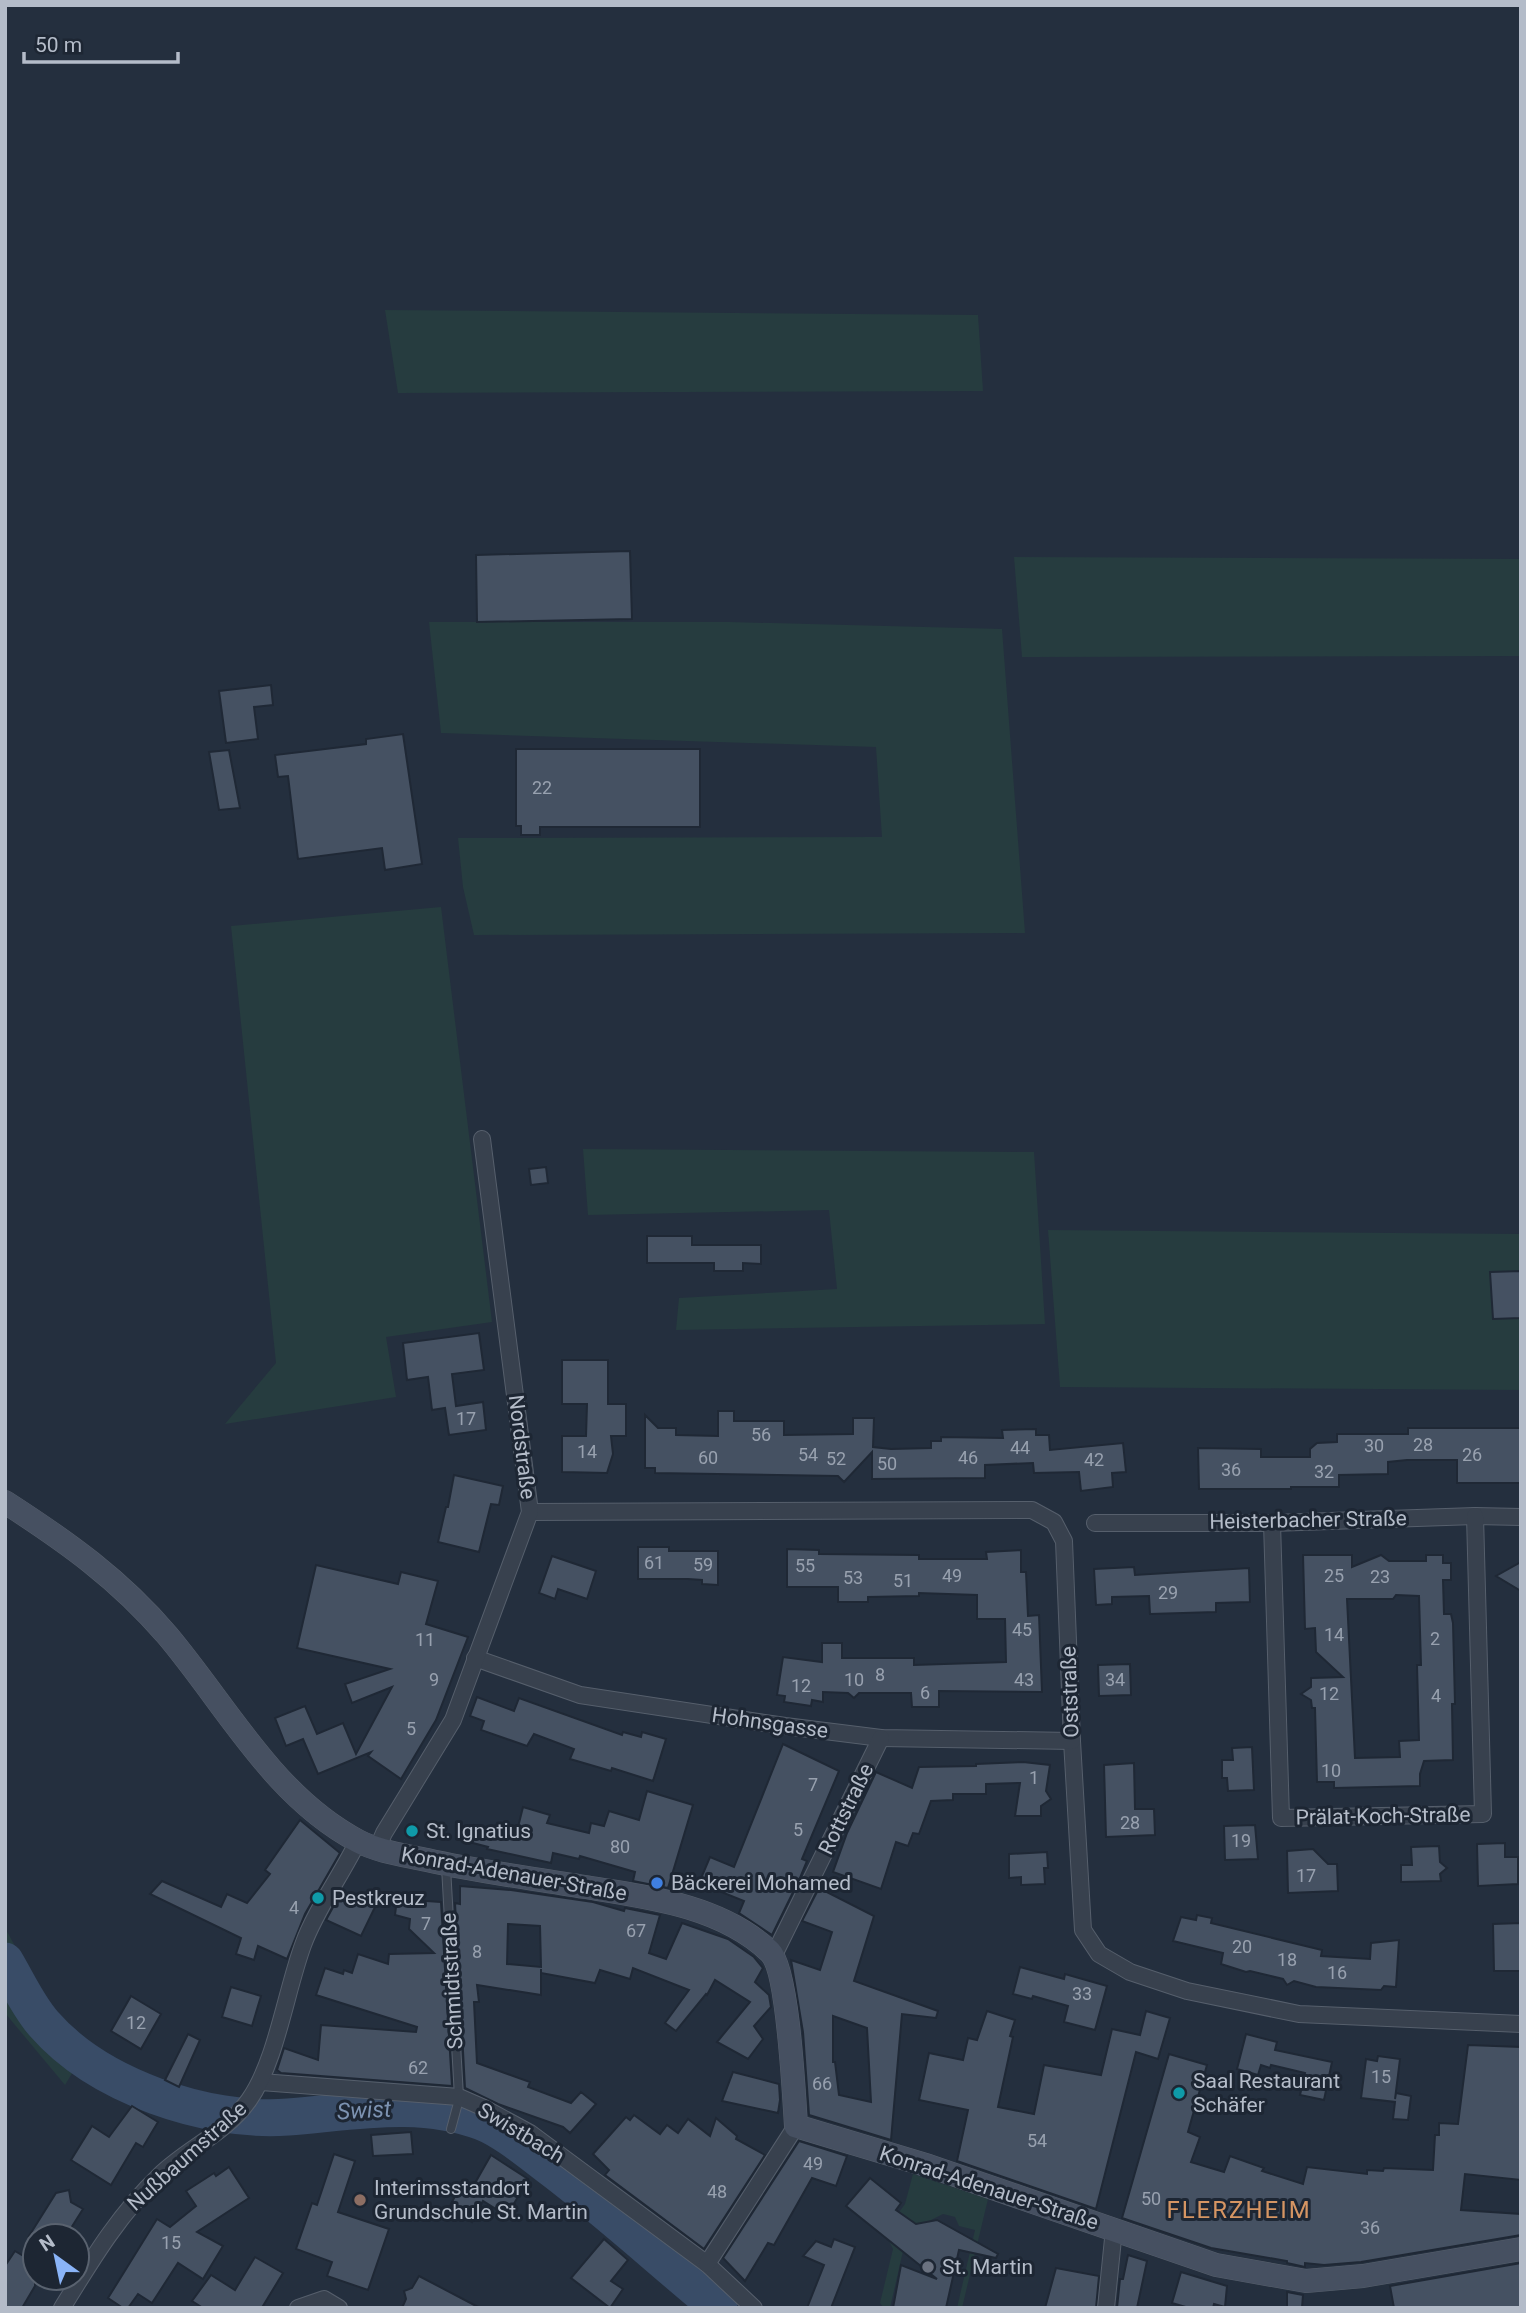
<svg xmlns="http://www.w3.org/2000/svg" width="1526" height="2313" font-family="Roboto,sans-serif">
<style>
.green{fill:#263c3f}
.lines{fill:none;stroke-linecap:round;stroke-linejoin:round}
.river{stroke:#394c67;stroke-width:37}
.building{fill:#455162;stroke:#1f2835;stroke-width:2;fill-rule:evenodd}
.lane-casing{stroke:#565f6c;stroke-width:10}
.street-casing{stroke:#565f6c;stroke-width:18}
.secondary-casing{stroke:#565f6c;stroke-width:24}
.lane{stroke:#38414e;stroke-width:8}
.street{stroke:#38414e;stroke-width:16}
.secondary{stroke:#465061;stroke-width:23}
.culture-dot{fill:#0f9aa8;stroke:#1d2633;stroke-width:2.5}
.shop-dot{fill:#3f7fe0;stroke:#1d2633;stroke-width:2.5}
.education-dot{fill:#8d6e63;stroke:#1d2633;stroke-width:2.5}
.worship-dot{fill:#6b7280;stroke:#1d2633;stroke-width:2.5}
.labels{text-anchor:middle;stroke-width:6;stroke-linejoin:round;paint-order:stroke}
.number-label{font-size:18px;fill:#98a1af}
.street-label{font-size:21px;fill:#b4bcc9;stroke:#1d2633}
.poi-label{font-size:21px;fill:#b4bcc9;stroke:#1d2633;text-anchor:start}
.water-label{font-size:23px;font-style:italic;fill:#7c92b1;stroke:#1d2633}
.quarter-label{font-size:24px;letter-spacing:2px;fill:#d59563;stroke:#1d2633}
</style>
<rect width="100%" height="100%" fill="#242f3e"/>
<g class="green">
<polygon points="385,310 978,315 983,391 398,393"/>
<polygon points="1014,557 1521,559 1521,656 1022,657"/>
<polygon points="429,622 730,622 1002,629 1025,933 474,935 463,887 458,838 882,837 876,747 441,733"/>
<polygon points="441,907 492,1322 386,1337 396,1397 225,1424 276,1363 231,926"/>
<polygon points="583,1149 1034,1152 1045,1324 676,1330 679,1298 837,1289 829,1210 588,1215"/>
<polygon points="1048,1230 1521,1234 1521,1390 1060,1387"/>
<path d="M5,1928C29,1970 49,2017 86,2050L65,2085L5,2013Z"/>
<polygon points="913,2174 988,2199 962,2308 957,2308 975,2230 959,2226 955,2217 943,2214 925,2223 909,2225 890,2308 884,2308 880,2303 893,2249 889,2241 905,2221 897,2215 905,2204"/>
</g>
<g class="lines">
<path class="river" d="M5,1961C17,1981 28,2006 44,2024C98,2086 206,2123 288,2117C353,2112 419,2098 482,2122C505,2131 532,2154 552,2169C610,2213 663,2262 719,2308"/>
</g>
<g class="building">
<polygon points="630,551 632,619 477,622 476,555"/>
<polygon points="271,685 273,705 254,707 258,739 226,743 219,691"/>
<polygon points="403,734 422,864 385,870 382,848 298,859 288,776 278,777 275,755 366,744 366,739"/>
<polygon points="516,749 700,749 700,827 540,827 540,835 521,835 521,826 516,826"/>
<polygon points="229,750 240,808 219,810 209,752"/>
<polygon points="546,1167 548,1183 531,1185 529,1169"/>
<polygon points="647,1236 692,1236 692,1245 761,1245 761,1264 743,1263 743,1271 714,1271 714,1263 647,1263"/>
<polygon points="1521,1271 1521,1318 1493,1319 1490,1272"/>
<polygon points="479,1333 484,1370 452,1374 456,1406 483,1402 486,1430 449,1435 445,1408 432,1410 428,1377 407,1380 403,1343"/>
<polygon points="562,1360 608,1360 608,1404 626,1404 626,1436 611,1436 613,1454 607,1473 562,1472 562,1436 586,1436 587,1404 562,1404"/>
<polygon points="718,1411 734,1411 734,1421 784,1421 784,1435 853,1434 853,1418 874,1418 873,1447 891,1449 931,1448 931,1441 941,1441 941,1437 1003,1438 1002,1430 1036,1429 1036,1435 1049,1435 1050,1450 1123,1443 1126,1472 1112,1473 1113,1487 1081,1491 1079,1472 1034,1473 1033,1463 985,1465 985,1478 872,1479 872,1452 844,1482 838,1476 655,1473 655,1468 645,1468 645,1415 658,1428 676,1428 676,1435 718,1436"/>
<polygon points="1408,1428 1521,1428 1521,1483 1457,1483 1457,1460 1407,1460 1388,1462 1388,1474 1339,1475 1339,1487 1291,1487 1291,1489 1199,1489 1198,1448 1261,1449 1261,1457 1310,1457 1310,1449 1317,1443 1337,1442 1337,1434 1408,1434"/>
<polygon points="454,1475 503,1486 499,1505 491,1504 479,1552 438,1542 446,1507 448,1507"/>
<polygon points="638,1547 669,1547 669,1551 718,1551 718,1585 702,1584 702,1580 688,1579 638,1579"/>
<polygon points="787,1549 819,1550 819,1554 919,1555 919,1559 987,1559 986,1552 1021,1550 1021,1572 1026,1572 1028,1616 1039,1615 1042,1692 939,1691 939,1707 912,1707 911,1693 859,1693 854,1698 848,1693 823,1692 823,1702 812,1700 811,1706 784,1702 785,1696 777,1695 783,1657 822,1662 822,1643 842,1643 842,1658 914,1658 914,1665 1006,1662 1005,1619 977,1619 977,1595 919,1593 919,1596 868,1597 868,1602 838,1602 838,1587 787,1587"/>
<path d="M1303,1555H1352V1567L1381,1555L1389,1561H1426V1555H1443V1563H1451V1580H1443L1444,1614H1451L1453,1623L1455,1704H1452L1453,1760L1424,1761L1420,1774V1786L1334,1788V1782H1317L1315,1708H1312L1311,1700L1301,1694L1311,1687V1678L1343,1677L1316,1652L1315,1628L1305,1629ZM1396,1595L1419,1596L1421,1665H1417L1419,1740L1399,1741L1400,1757L1355,1758L1347,1599H1393Z"/>
<polygon points="552,1556 596,1571 587,1599 558,1589 555,1599 539,1593"/>
<polygon points="1521,1562 1521,1591 1496,1576"/>
<polygon points="316,1565 398,1584 401,1572 438,1581 426,1624 468,1637 436,1720 401,1779 368,1756 371,1752 318,1774 303,1739 286,1746 275,1718 305,1706 317,1734 343,1723 356,1754 392,1687 352,1703 345,1684 390,1669 297,1648"/>
<polygon points="1134,1567 1135,1575 1249,1568 1250,1602 1216,1603 1216,1612 1150,1614 1149,1596 1112,1597 1112,1604 1096,1605 1094,1569"/>
<polygon points="1130,1664 1131,1695 1099,1696 1098,1665"/>
<polygon points="477,1697 514,1711 519,1698 622,1735 623,1732 641,1737 642,1732 666,1739 653,1781 612,1768 611,1771 570,1759 574,1749 534,1734 527,1746 481,1730 484,1721 470,1716"/>
<polygon points="783,1744 839,1771 802,1859 807,1861 800,1878 772,1935 739,1913 744,1901 699,1883 710,1857 734,1867"/>
<polygon points="1252,1747 1254,1790 1228,1791 1227,1778 1222,1778 1222,1760 1233,1760 1232,1748"/>
<polygon points="1023,1762 1050,1765 1046,1791 1051,1799 1041,1806 1041,1816 1015,1816 1020,1783 986,1784 986,1794 953,1794 953,1800 931,1801 919,1834 913,1833 908,1846 896,1842 881,1889 833,1872 847,1833 876,1772 912,1788 919,1767 976,1766 976,1764"/>
<polygon points="1134,1763 1135,1809 1154,1809 1155,1835 1106,1837 1104,1765"/>
<polygon points="647,1791 693,1805 668,1888 633,1881 635,1872 580,1856 579,1859 553,1853 551,1863 487,1849 488,1847 469,1842 474,1825 516,1835 523,1807 550,1815 547,1823 589,1833 591,1823 604,1826 609,1811 639,1820"/>
<polygon points="300,1820 340,1853 305,1914 287,1959 258,1946 254,1960 236,1954 241,1938 150,1894 162,1881 221,1907 227,1894 247,1903 270,1874 265,1870"/>
<polygon points="1255,1825 1258,1859 1225,1860 1224,1826"/>
<polygon points="1505,1843 1505,1857 1518,1857 1518,1884 1478,1886 1477,1844"/>
<polygon points="1439,1846 1440,1862 1447,1868 1440,1874 1441,1881 1401,1882 1401,1865 1412,1865 1411,1847"/>
<polygon points="1313,1849 1328,1864 1337,1864 1338,1891 1288,1893 1287,1851"/>
<polygon points="1047,1852 1048,1868 1044,1868 1045,1884 1021,1885 1021,1877 1009,1878 1009,1854"/>
<path d="M460,1886L511,1890L593,1902L624,1911L625,1908L660,1915L649,1953L666,1959L682,1923L728,1939L754,1957L763,1968L755,1982L769,1995L771,2007L754,2026L763,2039L748,2059L717,2042L750,2002L715,1980L707,1995L706,1994L676,2031L665,2023L689,1990L633,1968L630,1979L600,1970L595,1983L541,1973V1969V1995L477,1985L479,2002H474L477,2063L530,2082L528,2087L571,2103L581,2092L596,2104L570,2133L563,2127L498,2104L465,2088L455,1903L460,1904ZM508,1924L540,1926L541,1967L507,1964Z"/>
<path d="M819,1888L874,1916L854,1981L938,2011L936,2018L902,2014L891,2140L809,2115L803,2032L791,1960L820,1970L832,1932L802,1921ZM833,2016L867,2028L871,2102L839,2095L835,2062H833Z"/>
<polygon points="357,1894 377,1903 361,1936 326,1920 338,1898 352,1905"/>
<polygon points="397,1899 441,1902 452,2086 281,2073 277,2070 284,2048 318,2060 321,2025 416,2032 417,2027 316,1995 325,1968 343,1974 344,1970 352,1973 358,1954 388,1964 389,1954 434,1953 409,1929 410,1919 395,1915"/>
<polygon points="1197,1915 1212,1918 1211,1923 1322,1950 1321,1956 1370,1959 1371,1943 1399,1940 1396,1987 1384,1986 1381,1990 1316,1987 1294,1981 1287,1985 1283,1979 1250,1971 1246,1972 1221,1964 1223,1953 1173,1941 1181,1917 1196,1920"/>
<polygon points="1521,1923 1521,1971 1494,1971 1493,1924"/>
<polygon points="1020,1967 1064,1979 1065,1974 1107,1986 1095,2030 1064,2022 1068,2006 1033,1996 1032,1999 1013,1994"/>
<polygon points="231,1987 261,1996 252,2026 222,2017"/>
<polygon points="131,1996 161,2014 141,2049 111,2031"/>
<polygon points="987,2011 1015,2020 1010,2036 1013,2037 998,2107 1034,2114 1044,2065 1101,2075 1112,2029 1140,2035 1146,2011 1170,2018 1158,2059 1136,2052 1096,2209 957,2161 968,2110 919,2100 929,2053 963,2060 968,2038 977,2040"/>
<polygon points="188,2034 200,2040 179,2087 165,2080"/>
<polygon points="1246,2034 1277,2042 1275,2050 1332,2062 1324,2100 1300,2095 1305,2073 1271,2065 1270,2068 1261,2065 1258,2075 1237,2069"/>
<polygon points="1468,2045 1521,2047 1521,2180 1465,2174 1461,2210 1521,2214 1521,2235 1361,2262 1324,2265 1305,2263 1305,2267 1287,2263 1287,2261 1211,2248 1122,2218 1169,2054 1207,2065 1188,2132 1200,2137 1191,2162 1224,2172 1230,2156 1264,2168 1262,2171 1303,2184 1307,2167 1367,2174 1367,2170 1383,2171 1384,2168 1433,2170 1435,2135 1439,2135 1439,2123 1458,2124"/>
<polygon points="1378,2056 1400,2059 1395,2099 1396,2093 1411,2096 1408,2120 1393,2119 1395,2102 1361,2098 1366,2059 1377,2061"/>
<polygon points="733,2072 779,2084 780,2100 778,2113 722,2101"/>
<polygon points="132,2106 158,2122 143,2147 136,2143 111,2185 71,2160 92,2126 109,2137"/>
<polygon points="634,2115 660,2134 667,2125 678,2133 688,2119 710,2136 716,2118 737,2136 736,2139 765,2155 704,2249 605,2175 609,2170 593,2154 626,2117 630,2120"/>
<polygon points="411,2132 413,2154 373,2156 371,2135"/>
<polygon points="799,2141 847,2156 836,2186 812,2178 774,2245 768,2243 745,2281 723,2258"/>
<polygon points="334,2154 355,2161 338,2212 389,2229 368,2290 327,2276 332,2262 296,2249 312,2203 317,2205"/>
<polygon points="491,2155 528,2179 507,2216 483,2201 472,2222 449,2208 461,2184 471,2190"/>
<polygon points="229,2167 249,2198 197,2232 223,2246 203,2279 178,2263 152,2303 138,2294 128,2308 123,2308 108,2298 157,2219 170,2227 196,2206 186,2191 214,2173 216,2176"/>
<polygon points="870,2178 901,2203 896,2210 916,2224 937,2220 998,2254 996,2258 959,2250 946,2308 893,2308 901,2265 937,2279 846,2206"/>
<polygon points="69,2190 71,2202 83,2209 66,2236 29,2236 56,2193"/>
<polygon points="604,2239 628,2260 611,2281 623,2289 610,2308 571,2278"/>
<polygon points="834,2239 855,2247 831,2308 807,2308 824,2265 803,2256 816,2241 831,2247"/>
<polygon points="15,2251 35,2263 35,2286 22,2308 5,2308 5,2266"/>
<polygon points="1128,2255 1147,2261 1137,2308 1117,2308 1120,2279 1123,2279"/>
<polygon points="255,2257 283,2273 263,2306 266,2308 203,2308 192,2301 211,2275 235,2290"/>
<polygon points="1521,2263 1521,2308 1394,2308 1390,2286"/>
<polygon points="1056,2268 1099,2276 1096,2308 1045,2308"/>
<polygon points="1181,2272 1227,2286 1225,2307 1214,2304 1213,2308 1189,2308 1172,2303"/>
<polygon points="419,2276 480,2308 402,2308 406,2299 404,2291 412,2288"/>
<polygon points="1287,2292 1303,2295 1302,2308 1287,2308"/>
</g>
<g class="lines">
<defs>
<g id="lane">
<polyline points="446,1867 459,2097"/>
<polyline points="451,2129 458,2103"/>
</g>
<g id="street">
<polyline points="530,1512 1032,1510 1054,1522 1064,1541 1072,1741 1083,1930 1099,1954 1130,1972 1187,1991 1299,2014 1521,2024"/>
<polyline points="1095,1523 1272,1523 1475,1516 1521,1517"/>
<polyline points="1272,1523 1281,1818 1483,1814 1475,1516"/>
<polyline points="475,1658 580,1695 785,1726 881,1738 1072,1741"/>
<polyline points="377,1849 384,1833 453,1720 530,1512 482,1139"/>
<polyline points="774,1955 881,1738"/>
<polyline points="261,2082 459,2097 482,2107 530,2133 707,2264 754,2308"/>
<polyline points="707,2264 796,2126"/>
<path d="M62,2308C91,2261 119,2214 160,2175C188,2148 226,2133 249,2100C276,2062 286,1991 303,1945C315,1911 342,1874 358,1841"/>
<polyline points="298,2308 324,2299 339,2308"/>
<polyline points="1106,2308 1114,2229"/>
</g>
<path id="secondary" d="M5,1502C67,1542 119,1579 167,1635C227,1706 273,1796 358,1841C379,1852 404,1855 427,1860C479,1872 532,1878 585,1887C648,1897 722,1906 770,1952C788,1970 794,2095 796,2126L929,2166L1216,2265L1306,2281L1363,2276L1521,2249"/>
</defs>
<use href="#lane" class="lane-casing"/>
<use href="#street" class="street-casing"/>
<use href="#secondary" class="secondary-casing"/>
<use href="#lane" class="lane"/>
<use href="#street" class="street"/>
<use href="#secondary" class="secondary"/>
</g>
<g class="culture-dot">
<circle cx="412" cy="1831" r="7"/>
<circle cx="318" cy="1898" r="7"/>
<circle cx="1179" cy="2093" r="7"/>
</g>
<circle class="shop-dot" cx="657" cy="1883" r="7"/>
<circle class="education-dot" cx="360" cy="2200" r="7"/>
<circle class="worship-dot" cx="928" cy="2267" r="7"/>
<g class="labels">
<g class="number-label">
<text x="542" y="794">22</text>
<text x="466" y="1425">17</text>
<text x="761" y="1441">56</text>
<text x="1423" y="1451">28</text>
<text x="1374" y="1452">30</text>
<text x="1020" y="1454">44</text>
<text x="587" y="1458">14</text>
<text x="808" y="1461">54</text>
<text x="1472" y="1461">26</text>
<text x="708" y="1464">60</text>
<text x="968" y="1464">46</text>
<text x="836" y="1465">52</text>
<text x="1094" y="1466">42</text>
<text x="887" y="1470">50</text>
<text x="1231" y="1476">36</text>
<text x="1324" y="1478">32</text>
<text x="654" y="1569">61</text>
<text x="703" y="1571">59</text>
<text x="805" y="1572">55</text>
<text x="952" y="1582">49</text>
<text x="1334" y="1582">25</text>
<text x="1380" y="1583">23</text>
<text x="853" y="1584">53</text>
<text x="903" y="1587">51</text>
<text x="1168" y="1599">29</text>
<text x="1022" y="1636">45</text>
<text x="1334" y="1641">14</text>
<text x="1435" y="1645">2</text>
<text x="425" y="1646">11</text>
<text x="880" y="1681">8</text>
<text x="434" y="1686">9</text>
<text x="854" y="1686">10</text>
<text x="1024" y="1686">43</text>
<text x="1115" y="1686">34</text>
<text x="801" y="1692">12</text>
<text x="925" y="1699">6</text>
<text x="1329" y="1700">12</text>
<text x="1436" y="1702">4</text>
<text x="411" y="1735">5</text>
<text x="1331" y="1777">10</text>
<text x="1034" y="1784">1</text>
<text x="813" y="1791">7</text>
<text x="1130" y="1829">28</text>
<text x="798" y="1836">5</text>
<text x="1241" y="1847">19</text>
<text x="620" y="1853">80</text>
<text x="1306" y="1882">17</text>
<text x="294" y="1914">4</text>
<text x="426" y="1930">7</text>
<text x="636" y="1937">67</text>
<text x="1242" y="1953">20</text>
<text x="477" y="1958">8</text>
<text x="1287" y="1966">18</text>
<text x="1337" y="1979">16</text>
<text x="1082" y="2000">33</text>
<text x="136" y="2029">12</text>
<text x="418" y="2074">62</text>
<text x="1381" y="2083">15</text>
<text x="822" y="2090">66</text>
<text x="1037" y="2147">54</text>
<text x="813" y="2170">49</text>
<text x="717" y="2198">48</text>
<text x="1151" y="2205">50</text>
<text x="1370" y="2234">36</text>
<text x="171" y="2249">15</text>
</g>
<g class="street-label">
<text transform="translate(522 1447) rotate(83)" y="7">Nordstraße</text>
<text transform="translate(1308 1520) rotate(-1)" y="7">Heisterbacher Straße</text>
<text transform="translate(1070 1692) rotate(-92)" y="7">Oststraße</text>
<text transform="translate(770 1723) rotate(8)" y="7">Hohnsgasse</text>
<text transform="translate(846 1809) rotate(-64)" y="7">Rottstraße</text>
<text transform="translate(1383 1816) rotate(-1)" y="7">Prälat-Koch-Straße</text>
<text transform="translate(514 1874) rotate(10)" y="7">Konrad-Adenauer-Straße</text>
<text transform="translate(452 1981) rotate(-93)" y="7">Schmidtstraße</text>
<text transform="translate(521 2133) rotate(31)" y="7">Swistbach</text>
<text transform="translate(187 2156) rotate(-42)" y="7">Nußbaumstraße</text>
<text transform="translate(989 2188) rotate(18)" y="7">Konrad-Adenauer-Straße</text>
</g>
<g class="poi-label">
<text x="426" y="1838">St. Ignatius</text>
<text x="671" y="1890">Bäckerei Mohamed</text>
<text x="332" y="1905">Pestkreuz</text>
<text x="1193" y="2088">Saal Restaurant<tspan x="1193" dy="24">Schäfer</tspan></text>
<text x="374" y="2195">Interimsstandort<tspan x="374" dy="24">Grundschule St. Martin</tspan></text>
<text x="942" y="2274">St. Martin</text>
</g>
<g class="water-label">
<text transform="translate(364 2110) rotate(-3)" y="8">Swist</text>
</g>
<g class="quarter-label">
<text x="1239" y="2218">FLERZHEIM</text>
</g>
</g>
<rect width="1526" height="2313" fill="none" stroke="#b4bcc9" stroke-width="14"/>
<g transform="translate(56 2257) rotate(327)"><circle r="33" fill="#1d2633" stroke="#59626f" stroke-width="2"/>
<path d="M0-5L12 26L0 18L-12 26Z" fill="#8ab4f8"/>
<text y="-10" font-size="19" font-weight="bold" text-anchor="middle" fill="#b4bcc9">N</text>
</g>
<path d="M24 52v10h154v-10" fill="none" stroke="#b4bcc9" stroke-width="3.5"/>
<text x="35" y="52" font-size="21" fill="#b4bcc9" stroke="#1d2633" stroke-width="5" paint-order="stroke">50 m</text>
</svg>
